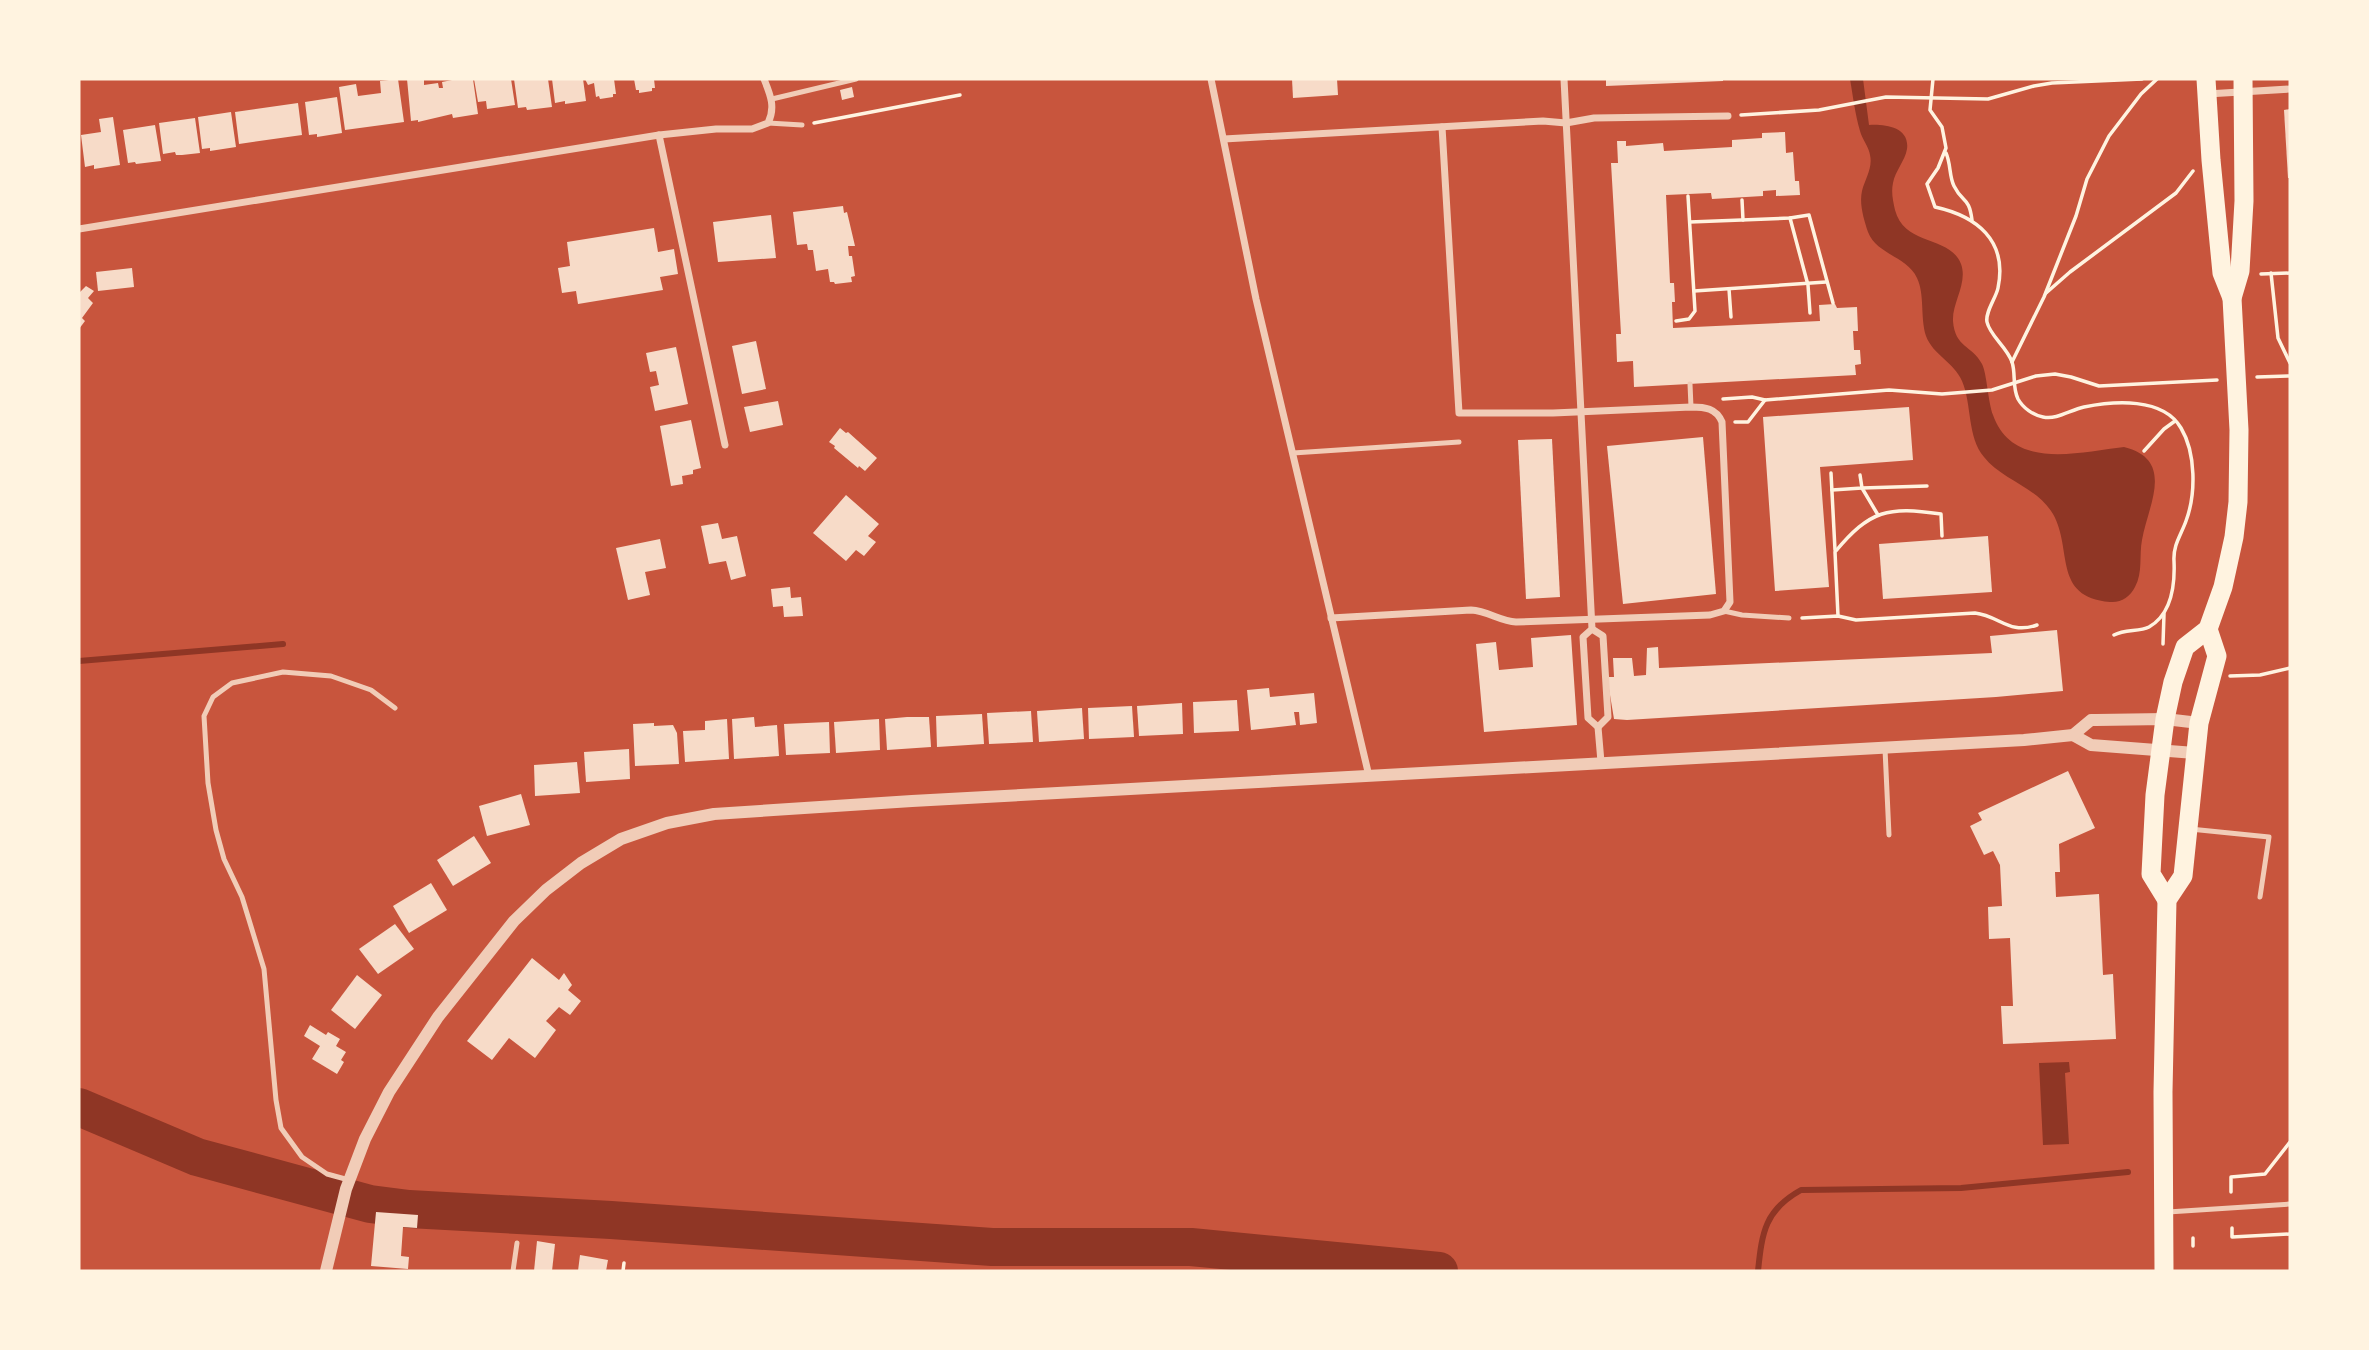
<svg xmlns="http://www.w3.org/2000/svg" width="2369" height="1350" font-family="Bitter,serif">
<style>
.water{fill:#8f3625}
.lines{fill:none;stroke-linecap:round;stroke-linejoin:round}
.stream{stroke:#8f3625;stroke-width:6}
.river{stroke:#8f3625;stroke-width:38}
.building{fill:#f7dbc8}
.path{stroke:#fff3e0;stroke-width:3.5}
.service{stroke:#f1ccb7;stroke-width:5}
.minor{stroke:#f1ccb7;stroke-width:7}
.tertiary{stroke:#f1ccb7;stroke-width:12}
.trunk{stroke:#fff3e0;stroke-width:19}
</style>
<rect width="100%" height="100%" fill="#c8553d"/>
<g class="water">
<path d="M1850,79H1863L1869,125C1885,124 1910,127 1907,149C1905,161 1895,171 1893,183C1891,192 1893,201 1895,210C1905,247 1950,235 1961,264C1968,283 1952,303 1953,321C1955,348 1972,345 1982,364C1987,374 1988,402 1993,415C2013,471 2079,452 2124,447C2176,460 2148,505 2142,540C2139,555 2143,573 2135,587C2130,597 2121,603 2110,602C2052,597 2073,549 2053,514C2037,487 2002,480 1984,457C1967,437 1972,404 1962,381C1954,362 1933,355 1926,336C1920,317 1925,295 1917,278C1907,256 1877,255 1868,232C1864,220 1859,204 1862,191C1865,179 1873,168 1870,155C1869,147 1862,139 1860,131C1855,114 1853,96 1850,79Z"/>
<polygon points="2069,1062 2070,1072 2065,1073 2069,1144 2043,1145 2039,1063"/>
</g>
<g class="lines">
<g class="stream">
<polyline points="79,661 283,644"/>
<path d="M1758,1271C1762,1232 1765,1210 1801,1190L1961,1188L2128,1172"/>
</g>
<polyline class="river" points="79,1107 197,1157 370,1204 409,1209 611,1220 992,1247 1191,1247 1439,1271"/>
</g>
<g class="building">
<polygon points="398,79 404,122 345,130 339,87 356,84 358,96 381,93 380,81"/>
<polygon points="407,79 424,79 424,85 438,83 439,88 443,88 442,82 457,79 473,79 478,114 453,118 452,114 418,122 418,120 411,121"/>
<polygon points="474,79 511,79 515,105 487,109 486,101 478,102"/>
<polygon points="514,79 548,79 552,107 527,110 526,107 518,108"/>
<polygon points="552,79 583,79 586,101 565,104 565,101 555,103"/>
<polygon points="585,79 614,79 616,94 613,94 613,97 600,99 599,96 596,97 594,83 588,85"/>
<polygon points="634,79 654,79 655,88 652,88 652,91 639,93 639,90 636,90"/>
<polygon points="1292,79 1337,79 1338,95 1293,98"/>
<polygon points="1606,79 1723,79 1723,81 1606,86"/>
<polygon points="852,87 854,97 842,100 840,90"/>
<polygon points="337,97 342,133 317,137 317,134 309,135 305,102"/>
<polygon points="298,103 302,135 239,144 235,112"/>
<polygon points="2290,109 2290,178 2288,178 2284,110"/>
<polygon points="231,112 236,147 210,151 210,148 202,149 198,117"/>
<polygon points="113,117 120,165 94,169 94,165 85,167 81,135 101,132 99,119"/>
<polygon points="195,118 200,153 182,155 176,155 175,152 163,154 159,123"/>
<polygon points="155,125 161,161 136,164 135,162 128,163 123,130"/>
<polygon points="1785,132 1786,153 1793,152 1795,181 1799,181 1800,195 1776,196 1776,190 1763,191 1763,196 1712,199 1711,193 1666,195 1670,283 1674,283 1675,302 1672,302 1673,328 1820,321 1819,305 1835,304 1837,308 1857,307 1858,331 1853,331 1854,350 1860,350 1861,364 1855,365 1856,375 1634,387 1633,361 1617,362 1616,334 1621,334 1611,163 1618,163 1617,141 1626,141 1626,146 1663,143 1664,151 1732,147 1732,140 1762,138 1762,133"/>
<polygon points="843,206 844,213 847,212 855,246 848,246 849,256 852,256 855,276 851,277 852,282 835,284 834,282 830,282 828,269 816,271 813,250 808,250 807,244 797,245 793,212"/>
<polygon points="771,215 776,258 718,262 713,222"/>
<polygon points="654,228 658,252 674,249 678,274 660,277 663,290 578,304 576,291 562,293 558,268 570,266 567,242"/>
<polygon points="132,268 134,287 98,291 96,272"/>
<polygon points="86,286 94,291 88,298 93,303 82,318 85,321 79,329 79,293"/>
<polygon points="756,341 766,389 742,394 732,346"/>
<polygon points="676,347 688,404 655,411 650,387 659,385 656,371 650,372 646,353"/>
<polygon points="778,401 783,425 750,432 744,407"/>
<polygon points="1909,407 1913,460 1820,467 1829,587 1775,591 1763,417"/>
<polygon points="691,420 701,468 693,470 693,474 682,476 683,484 671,486 660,426"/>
<polygon points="840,428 846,433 848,432 877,458 865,471 859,466 858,468 834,448 835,446 829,442"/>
<polygon points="1703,437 1716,594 1623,604 1607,446"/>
<polygon points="1552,439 1560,597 1526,599 1518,440"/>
<polygon points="846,495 879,524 868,536 876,542 864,556 856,550 846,561 813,533"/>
<polygon points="718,523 722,539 737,536 746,576 731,580 726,561 709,564 701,526"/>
<polygon points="1988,536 1992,592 1883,599 1879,544"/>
<polygon points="660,539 666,568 645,572 650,595 628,600 616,548"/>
<polygon points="790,587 791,598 801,597 803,616 784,617 783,606 773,607 771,589"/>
<polygon points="2057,630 2063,691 1996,697 1627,720 1614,719 1607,677 1614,677 1613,658 1632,658 1634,676 1646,675 1647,648 1658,647 1659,668 1992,653 1990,636"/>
<polygon points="1571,635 1577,725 1484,732 1476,644 1496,642 1499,670 1533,667 1531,638"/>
<polygon points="1269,688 1270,697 1314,693 1317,723 1300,725 1299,712 1294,712 1296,725 1251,730 1247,690"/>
<polygon points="1237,700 1239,731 1194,733 1193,702"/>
<polygon points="1182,703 1183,734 1139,736 1137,706"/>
<polygon points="1132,706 1134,737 1089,739 1088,708"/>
<polygon points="1082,708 1084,739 1039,742 1037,711"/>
<polygon points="1031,711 1033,742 989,744 987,713"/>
<polygon points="982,714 984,744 937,747 936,716"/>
<polygon points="754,717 755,727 777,725 779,756 734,759 732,719"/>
<polygon points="907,717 929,717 931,747 887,750 885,719"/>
<polygon points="727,719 729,759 685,762 683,731 705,730 705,721"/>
<polygon points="879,719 880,750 836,753 834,722"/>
<polygon points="829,722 830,753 786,755 784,724"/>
<polygon points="654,723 654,726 673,725 677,733 679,764 635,766 633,724"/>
<polygon points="629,749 630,779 586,782 584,752"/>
<polygon points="577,762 580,793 535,796 534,765"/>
<polygon points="2068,771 2095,828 2059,844 2060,872 2055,872 2056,897 2099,894 2103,975 2113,974 2116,1039 2003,1044 2001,1006 2013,1006 2010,938 1989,939 1988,907 2002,906 2000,865 1993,851 1984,855 1970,826 1982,820 1978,813"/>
<polygon points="521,794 530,825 487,836 479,806"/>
<polygon points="474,836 491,863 453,886 437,860"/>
<polygon points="431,883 447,910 409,933 393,906"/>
<polygon points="395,924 414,949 378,974 359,949"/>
<polygon points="532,958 559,980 564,973 572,985 568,990 581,1001 570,1015 559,1007 546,1021 556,1030 535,1058 509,1038 492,1060 467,1041"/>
<polygon points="357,975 382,995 355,1029 331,1010"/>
<polygon points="310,1025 326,1035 328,1032 340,1039 336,1046 346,1052 341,1060 344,1062 337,1074 312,1059 320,1046 304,1036"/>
<polygon points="376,1212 418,1215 417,1228 403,1227 401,1256 409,1257 408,1269 371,1266"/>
<polygon points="537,1241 555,1244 552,1271 534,1271"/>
<polygon points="580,1255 608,1260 606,1271 578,1271"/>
</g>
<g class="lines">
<g class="path">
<path d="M1933,79L1930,110L1942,127L1946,148L1938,168L1927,184L1935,207C1976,216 2008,240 1998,288C1996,298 1985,312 1987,322C1990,336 2007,347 2012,362C2016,374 2012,387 2018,399C2023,408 2033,415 2043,417C2057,420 2070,410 2084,407C2114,401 2163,397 2181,428C2196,453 2196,494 2186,521C2181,535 2173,545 2174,561C2175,583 2172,614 2149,627C2139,632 2125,629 2114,635"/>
<polyline points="1741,115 1819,110 1886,97 1988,99 2034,86 2052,83 2142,79"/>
<polyline points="814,123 960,95"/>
<path d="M1946,153C1951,164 1949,176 1954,186C1963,204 1969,196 1972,220"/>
<polyline points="1742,200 1743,220"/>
<polyline points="1790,218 1808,285 1810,313"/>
<polyline points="1690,222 1790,218 1809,215 1833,303"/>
<polyline points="2271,273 2278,338 2290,363"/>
<polyline points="2261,274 2290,273"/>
<polyline points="1729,289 1731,317"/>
<polyline points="1694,291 1826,282"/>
<polyline points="2046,293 2070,272 2176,193 2193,171"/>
<polyline points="1676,321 1689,319 1695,311 1688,196"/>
<polyline points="2012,362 2044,297 2076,216 2087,179 2109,136 2141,94 2157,79"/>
<polyline points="2257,377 2290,376"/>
<polyline points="1723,399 1752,397 1765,400"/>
<polyline points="1735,422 1748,422 1765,400 1889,390 1942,394 1992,390 2036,376 2055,374 2071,377 2099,386 2217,380"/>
<polyline points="2144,451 2164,429 2175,421"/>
<polyline points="1831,473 1835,550"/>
<polyline points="1832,490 1862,488 1860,475"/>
<polyline points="1878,515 1862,488 1927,486"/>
<path d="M1838,616L1835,552C1870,510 1888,506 1941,514L1942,536"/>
<path d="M1802,618L1838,616L1856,620L1975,613C2000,616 2009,635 2037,625"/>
<polyline points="2163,644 2164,614"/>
<polyline points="2230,676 2260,675 2290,668"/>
<polyline points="2231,1192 2231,1177 2265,1174 2290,1142"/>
<polyline points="2232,1228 2232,1237 2290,1234"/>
<polyline points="2193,1238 2193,1246"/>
<polyline points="623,1271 624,1263"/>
</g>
<g class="service">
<polyline points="772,99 856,79"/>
<polyline points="768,123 802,125"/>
<polyline points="1690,384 1691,407"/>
<polyline points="1293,453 1459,442"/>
<polyline points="1724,611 1742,615 1789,618"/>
<polyline points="1885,749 1889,835"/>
<polyline points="2190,829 2269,837 2260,897"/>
<polyline points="349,1180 327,1174 302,1157 281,1128 276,1100 264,969 242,897 224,859 216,830 208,783 204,716 213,697 232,683 283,672 331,676 371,690 395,708"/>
<polyline points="2168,1212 2290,1204"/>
<polyline points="513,1271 517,1243"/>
</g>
<g class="minor">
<polyline points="1211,79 1256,299 1369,776"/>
<polyline points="1564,79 1592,629 1583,637 1588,718 1598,727 1601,762"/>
<polyline points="2207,94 2290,89"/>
<polyline points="659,135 725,445"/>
<polyline points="1224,139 1543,121 1566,123 1594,118 1728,116"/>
<path d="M79,229L659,135L716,129H752L768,123C776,107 770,94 764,79"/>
<path d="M1331,618L1471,610C1488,611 1500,621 1516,622L1710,615L1724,611L1730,602L1722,422C1716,408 1705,407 1691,407L1553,413H1459L1442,127"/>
<polyline points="1592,629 1603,636 1608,717 1598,727"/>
</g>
<g class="tertiary">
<polyline points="2073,735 2091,745 2195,753"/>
<polyline points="326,1271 346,1189 365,1139 389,1092 438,1017 514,921 546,890 581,863 621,839 667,823 714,814 912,801 2024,740 2073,735 2091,720 2096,720 2165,719 2199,723"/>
</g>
<g class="trunk">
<polyline points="2206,79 2211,160 2222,273 2232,298"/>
<polyline points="2167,900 2151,874 2155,795 2165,719 2173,682 2185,647 2208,629 2223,587 2234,537 2238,502 2239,430 2232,298 2240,271 2244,201 2243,79"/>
<polyline points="2164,1271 2163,1092 2167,900 2183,876 2199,723 2217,656 2208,629"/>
</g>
</g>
<rect width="2369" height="1350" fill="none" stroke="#fff3e0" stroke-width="161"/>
</svg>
